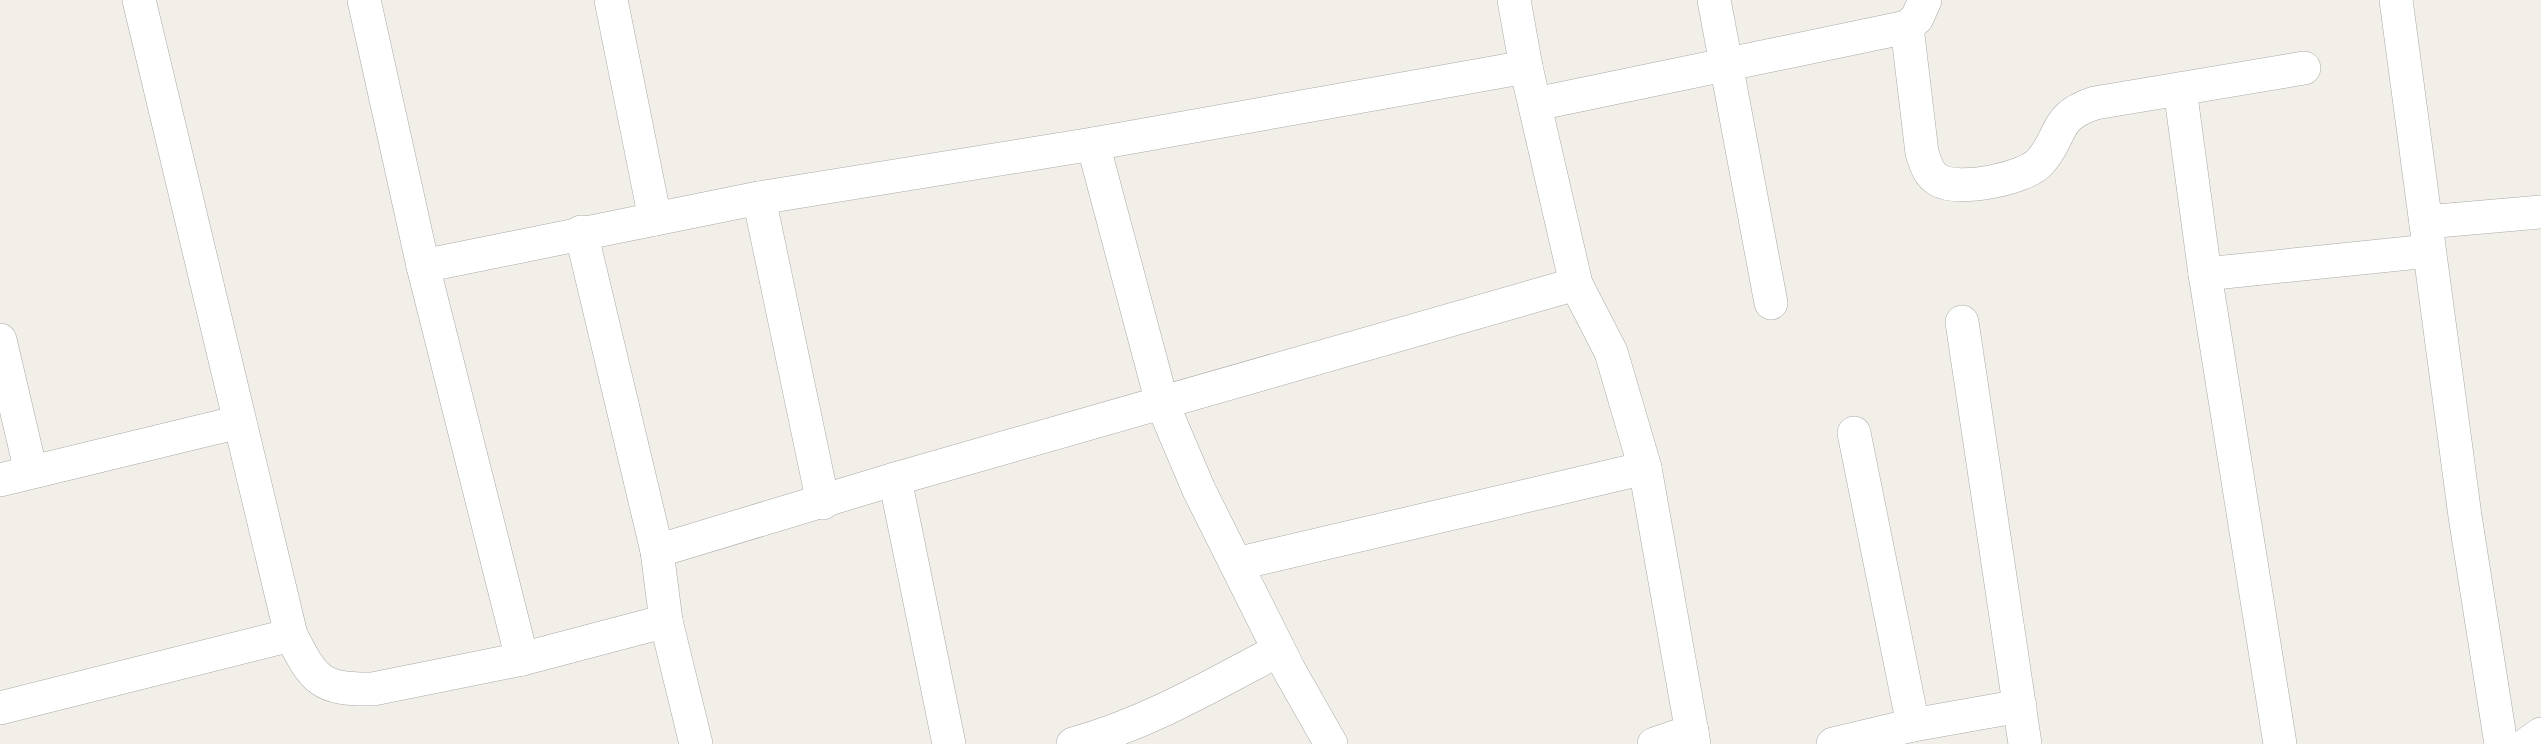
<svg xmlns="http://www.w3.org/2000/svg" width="2541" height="744" font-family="'Work Sans',sans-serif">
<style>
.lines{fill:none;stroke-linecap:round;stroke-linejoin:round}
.minor-casing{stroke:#a9a9a9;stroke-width:34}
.minor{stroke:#fff;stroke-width:33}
</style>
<rect width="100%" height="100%" fill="#f2efe9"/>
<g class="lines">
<defs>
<g id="minor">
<polyline points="364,0 423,266 522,659"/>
<polyline points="611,0 655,219"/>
<polyline points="1514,0 1526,67 1576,284 1611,352 1645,468 1694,744"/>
<polyline points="1714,0 1771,303"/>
<polyline points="2396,0 2465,516 2501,744"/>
<path d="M1907,27L1922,153C1926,164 1928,174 1938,180C1958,192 2025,179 2040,162C2064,135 2052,117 2095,103L2304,68"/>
<polyline points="2180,89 2205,274 2280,744"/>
<polyline points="1536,104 1907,27 1917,18 1925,0"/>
<polyline points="1093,144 1162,403 1199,490 1289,670 1331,744"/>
<polyline points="759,198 823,503"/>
<polyline points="2426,222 2541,212"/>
<polyline points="581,232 657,551 666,621 696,744"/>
<polyline points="423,266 759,198 1093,144 1526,67"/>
<polyline points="2205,274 2429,251"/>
<polyline points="1962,322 2025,744"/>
<polyline points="0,340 31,472"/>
<polyline points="1854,433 1913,725"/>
<polyline points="895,479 949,744"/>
<polyline points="0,480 239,422"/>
<polyline points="657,551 895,479 1576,284"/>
<polyline points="1236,564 1645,468"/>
<path d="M291,635C314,680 320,690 373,689L522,659L666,621"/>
<polyline points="0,708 291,635 139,0"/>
<path d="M1073,744C1146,724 1213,685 1279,650"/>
<polyline points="1654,744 1692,731"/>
<polyline points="1833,744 1913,725 2020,706"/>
<polyline points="2527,744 2541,734"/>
</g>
</defs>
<use href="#minor" class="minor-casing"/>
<use href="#minor" class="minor"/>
</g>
</svg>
